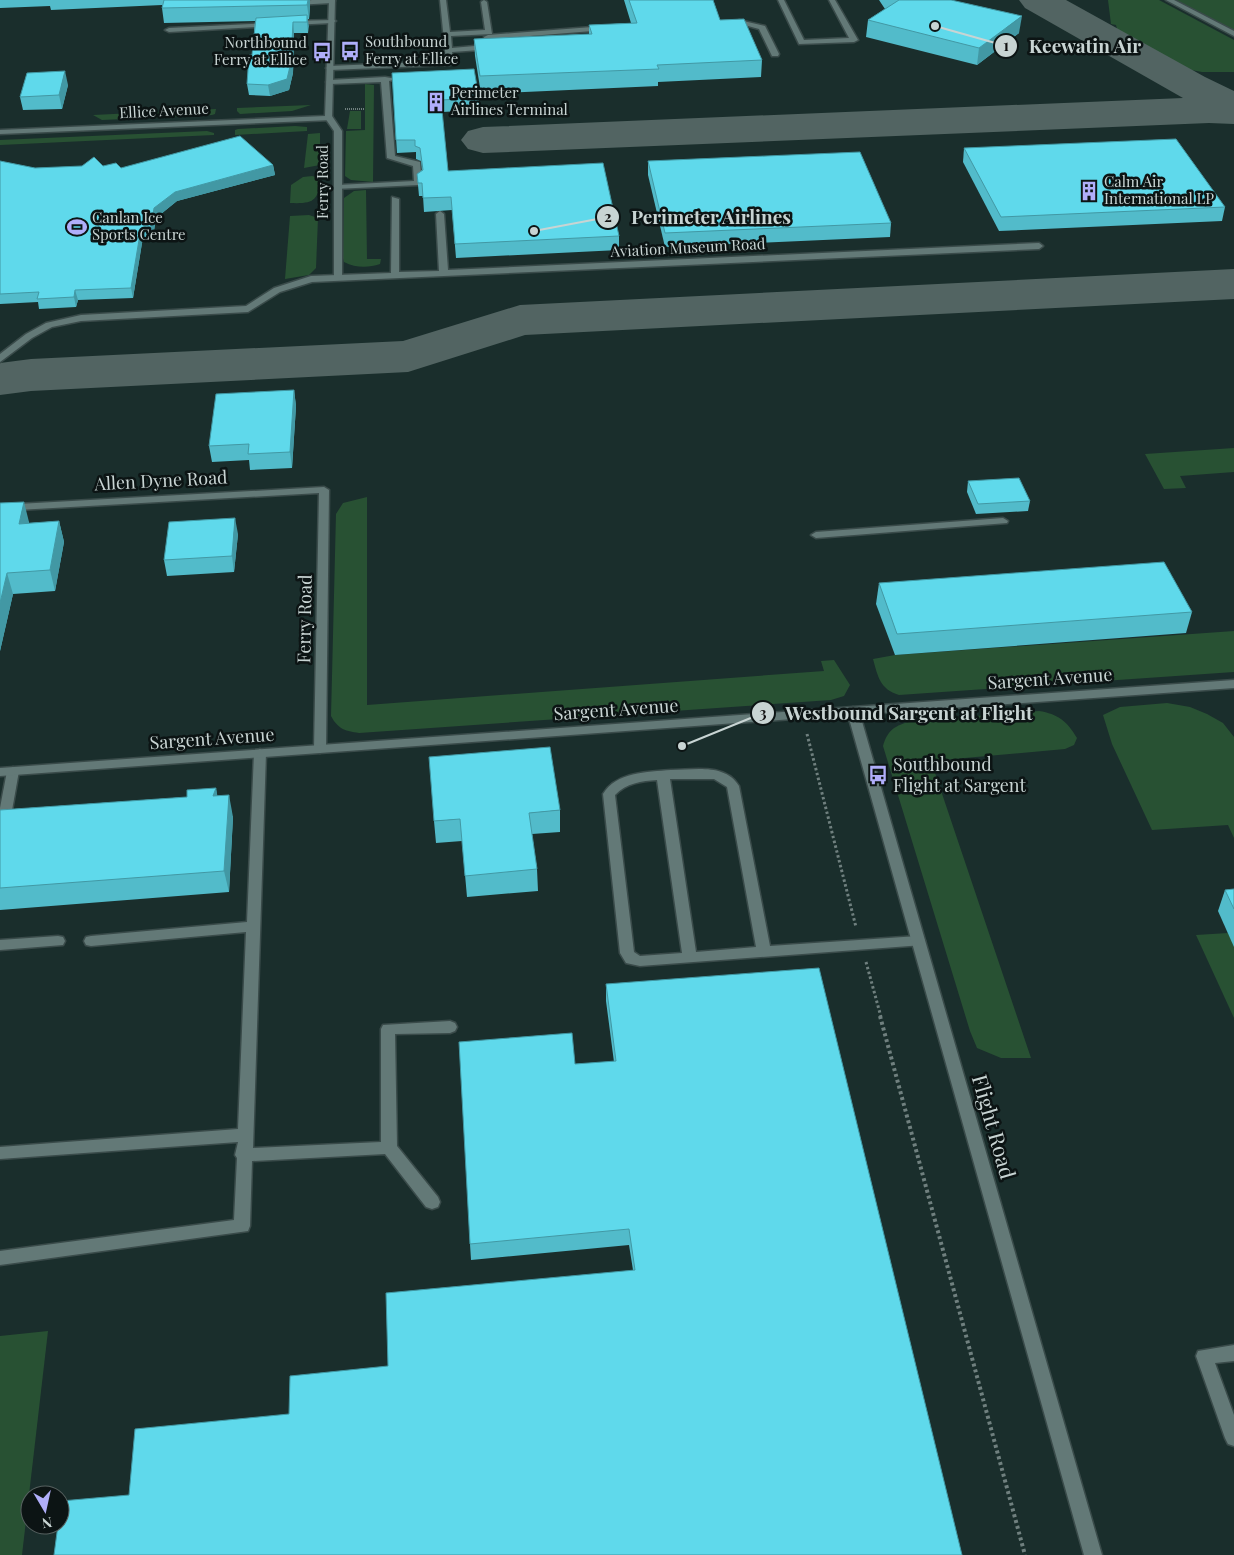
<svg xmlns="http://www.w3.org/2000/svg" width="1234" height="1555" font-family="'Playfair Display',serif">
<style>
.green{fill:#285133}
.lines{fill:none;stroke-linecap:round;stroke-linejoin:round}
.taxiway{fill:#526462;fill-rule:evenodd}
.service-casing{stroke:#3a4b4a;stroke-width:3}
.minor-casing{stroke:#3a4b4a;stroke-width:3}
.tertiary-casing{stroke:#3a4b4a;stroke-width:3}
.secondary-casing{stroke:#3a4b4a;stroke-width:3}
.path-far2{stroke:#70807f;stroke-width:2;stroke-dasharray:1 1;stroke-linecap:butt}
.path-far1{stroke:#70807f;stroke-width:3;stroke-dasharray:2.5 2.5;stroke-linecap:butt}
.path{stroke:#70807f;stroke-width:4;stroke-dasharray:3 3;stroke-linecap:butt}
.service{fill:#637977;fill-rule:evenodd}
.minor{fill:#637977;fill-rule:evenodd}
.tertiary{fill:#637977;fill-rule:evenodd}
.secondary{fill:#637977;fill-rule:evenodd}
.wall{fill:#52bbca}
.shaded-wall{fill:#4298a4}
.building{fill:#5fd9eb;stroke:#4298a4}
.labels{text-anchor:middle;stroke-width:5;stroke-linejoin:round;paint-order:stroke}
.far-poi-label{font-size:15px;fill:#c8d4d3;stroke:#0c1414;text-anchor:start}
.far-street-label{font-size:15px;fill:#c8d4d3;stroke:#0c1414}
.street-label{font-size:18px;fill:#c8d4d3;stroke:#0c1414}
.poi-label{font-size:18px;fill:#c8d4d3;stroke:#0c1414;text-anchor:start}
.near-street-label{font-size:21px;fill:#c8d4d3;stroke:#0c1414}
.leader{fill:none;stroke:#c8d4d3;stroke-width:2}
.callout-dot{fill:#c8d4d3;stroke:#0c1414;stroke-width:2}
.mark-label{font-size:15px;text-anchor:middle;font-weight:bold;fill:#111}
.callout-label{font-size:19px;text-anchor:middle;font-weight:bold;fill:#c8d4d3;stroke:#0c1414;stroke-width:5;stroke-linejoin:round;paint-order:stroke}
</style>
<rect width="100%" height="100%" fill="#1a2e2c"/>
<g class="green">
<polygon points="1108,0 1159,0 1234,40 1234,72 1202,72 1186,69 1115,30 1117,29 1116,25 1111,24"/>
<polygon points="1176,0 1234,0 1234,30"/>
<polygon points="365,84 374,85 373,182 351,180 345,176 346,131 365,130"/>
<polygon points="311,105 292,111 240,114 237,111 237,108"/>
<polygon points="216,109 215,114 212,115 102,120 93,115"/>
<polygon points="350,111 361,111 361,129 347,129"/>
<polygon points="295,126 307,127 307,131 235,135 235,130 238,129"/>
<polygon points="207,131 214,133 214,135 0,145 0,140"/>
<polygon points="320,133 320,165 304,168 308,134"/>
<path d="M312,176L320,178C319,201 313,204 290,203L291,185L303,177Z"/>
<path d="M366,190L367,259H381L380,264C368,268 356,268 344,262L343,258L344,198L354,191Z"/>
<polygon points="309,215 318,218 316,268 309,275 285,279 290,216"/>
<polygon points="1234,448 1234,472 1180,476 1186,488 1164,489 1145,454"/>
<path d="M367,497V705L824,671L821,661L834,660L850,685L844,696L831,700L359,733C345,731 338,729 331,716L336,514L343,503Z"/>
<path d="M1234,631V672L899,695C880,689 878,677 873,659L895,655Z"/>
<polygon points="1167,703 1190,707 1207,714 1223,723 1234,737 1234,838 1228,825 1152,830 1112,744 1103,715 1120,707"/>
<path d="M1039,711C1058,714 1067,721 1077,738L1074,745L1065,749L931,761L1031,1058H1001L977,1048L970,1031L883,746C888,729 895,726 911,721Z"/>
<polygon points="1228,933 1234,945 1234,1018 1196,935"/>
<polygon points="48,1331 22,1555 0,1555 0,1336"/>
</g>
<g class="lines">
<g class="taxiway">
<polygon points="1019,0 1066,0 1205,77 1234,91 1234,124 1209,123 483,153 468,149 461,140 468,131 483,127 1183,98 1025,8"/>
<polygon points="1234,269 1234,299 525,335 408,372 31,391 0,395 0,363 31,359 403,341 520,305"/>
</g>
<defs>
<g id="service">
<polygon points="312,0 335,0 335,1 332,3 295,5 292,3"/>
<polygon points="440,0 446,0 450,32 485,30 481,2 484,0 487,2 492,34 451,36 452,48 486,45 484,37 488,35 605,26 609,28 605,30 492,39 494,49 452,52 454,63 450,65 330,70 326,68 330,66 446,61"/>
<polygon points="778,0 784,0 804,40 849,38 829,0 835,0 858,40 854,42 799,44"/>
<polygon points="1166,0 1174,0 1234,31 1234,36"/>
<polygon points="334,20 336,21 332,23 292,25 288,23 292,21"/>
<polygon points="739,20 765,26 779,54 778,56 772,56 759,29 737,23 735,22"/>
<polygon points="274,23 276,24 272,26 169,32 165,30 169,28"/>
<polygon points="385,77 397,79 389,81 395,156 420,162 422,183 418,185 335,189 335,185 338,185 414,181 413,166 387,158 381,82 330,84 326,82 330,80"/>
<polygon points="392,197 399,199 399,272 439,271 436,214 440,211 444,214 448,270 1039,243 1043,246 1039,249 312,282 280,292 248,312 81,321 52,327 32,338 0,362 0,354 26,334 46,323 81,315 246,306 274,288 311,276 391,273"/>
<polygon points="1003,518 1008,521 1007,523 816,538 811,535 816,532"/>
<polygon points="260,749 266,753 253,1148 381,1142 381,1029 383,1025 450,1021 455,1023 457,1027 455,1031 450,1033 395,1034 397,1146 438,1197 440,1202 438,1207 432,1209 426,1207 385,1154 252,1161 250,1226 248,1231 0,1265 0,1251 234,1220 237,1158 235,1155 238,1142 0,1159 0,1147 238,1129 246,932 91,946 86,945 84,941 86,937 91,936 247,922 254,753"/>
<polygon points="13,767 19,771 11,816 10,819 0,820 0,808 7,771"/>
<path d="M671,770C694,770 725,763 739,786L770,946L918,936L923,937L925,941L923,945L640,966L626,963L620,953L603,794C616,772 647,772 671,770ZM670,779H714L727,787L756,947L696,952ZM657,780L682,953L640,956L634,952L615,795C626,783 642,781 657,780Z"/>
<polygon points="58,936 63,937 65,941 63,945 0,950 0,940"/>
<polygon points="1234,1345 1234,1361 1215,1363 1234,1415 1234,1446 1228,1444 1225,1438 1196,1356 1198,1351"/>
</g>
<g id="minor">
<polygon points="326,116 332,116 342,131 342,277 338,280 334,277 334,131 325,118"/>
<polygon points="324,487 329,490 326,749 320,753 314,749 319,493 0,511 0,505"/>
<polygon points="1234,680 1234,688 853,715 847,711 853,707"/>
</g>
<polygon id="tertiary" points="853,707 859,711 1102,1555 1084,1555 848,715 0,776 0,768"/>
<polygon id="secondary" points="329,0 335,0 332,120 0,134 0,130 325,116"/>
</defs>
<use href="#service" class="service-casing"/>
<use href="#minor" class="minor-casing"/>
<use href="#tertiary" class="tertiary-casing"/>
<use href="#secondary" class="secondary-casing"/>
<polyline class="path-far2" points="345,109 365,109"/>
<g class="path-far1">
<polyline points="807,734 856,927"/>
<polyline points="866,962 881,1017"/>
</g>
<polyline class="path" points="880,1016 1025,1555"/>
<use href="#service" class="service"/>
<use href="#minor" class="minor"/>
<use href="#tertiary" class="tertiary"/>
<use href="#secondary" class="secondary"/>
</g>
<g class="wall">
<polygon points="0,0 310,0 310,6 309,19 308,19 308,33 294,33 293,73 289,90 270,96 249,95 247,84 252,55 255,21 164,23 162,8 162,5 51,10 50,6 0,8"/>
<polygon points="624,0 713,0 720,20 762,60 761,77 658,82 658,86 481,94 475,56 474,39 589,34 589,25 631,23"/>
<polygon points="879,0 951,0 1019,33 977,65 866,37 868,20 885,9"/>
<polygon points="392,73 479,98 479,110 442,112 448,171 619,236 619,250 456,258 452,210 424,212 423,196 419,196 417,174 422,170 421,161 416,159 416,152 397,153"/>
<polygon points="68,85 62,109 23,110 20,97"/>
<polygon points="964,148 1225,207 1222,221 999,231 963,162"/>
<polygon points="0,161 35,168 103,166 121,168 273,165 275,175 177,201 156,218 153,237 143,237 133,298 78,300 76,307 39,309 38,302 0,304"/>
<polygon points="648,161 891,223 890,237 665,247 648,175"/>
<polygon points="294,390 296,406 292,468 250,470 249,460 212,462 209,446"/>
<polygon points="968,481 1030,501 1028,511 976,514 967,492"/>
<polygon points="0,503 29,522 29,523 59,521 64,542 55,591 13,594 0,651"/>
<polygon points="238,534 234,572 167,576 164,560"/>
<polygon points="879,583 1192,612 1186,633 895,655 876,604"/>
<polygon points="216,788 217,796 233,817 229,892 0,910 0,810 187,797"/>
<polygon points="560,810 560,832 532,834 537,869 538,891 467,897 462,841 436,843 434,821"/>
<polygon points="1234,889 1234,947 1218,911 1225,890"/>
<polygon points="606,984 962,1555 129,1495 289,1414 388,1366 633,1270 629,1245 471,1260 470,1244 575,1064 614,1062 606,1001"/>
</g>
<g class="shaded-wall">
<polygon points="308,0 310,0 310,6 309,19 307,5"/>
<polygon points="307,15 309,26 308,33 307,22"/>
<polygon points="1022,16 1019,33 977,65 979,48"/>
<polygon points="293,22 294,33 293,73 289,90 270,96 268,85"/>
<polygon points="65,71 68,85 62,109 59,95"/>
<polygon points="273,165 275,175 177,201 156,218 153,237 151,227 154,208 175,192"/>
<polygon points="141,228 143,237 133,298 131,288"/>
<polygon points="75,290 78,300 76,307 74,297"/>
<polygon points="294,390 296,406 292,468 290,452"/>
<polygon points="24,502 29,522 24,544 19,524"/>
<polygon points="235,518 238,534 234,572 232,556"/>
<polygon points="59,521 64,542 55,591 50,570"/>
<polygon points="7,573 13,594 0,651 0,603"/>
<polygon points="216,788 220,810 213,796"/>
<polygon points="229,795 233,817 229,892 224,871"/>
</g>
<g class="building">
<polygon points="164,0 308,0 307,5 162,8"/>
<polygon points="629,0 713,0 720,20 744,19 762,60 657,65 659,69 480,76 474,39 592,34 589,25 637,23"/>
<polygon points="899,0 951,0 1022,16 979,48 868,20"/>
<polygon points="307,15 307,22 293,22 291,62 287,79 268,85 247,84 249,55 252,55 256,18"/>
<polygon points="474,69 479,98 441,100 448,171 603,163 619,236 455,244 451,197 423,198 422,183 418,183 417,174 423,170 420,148 415,146 415,140 396,140 392,73"/>
<polygon points="65,71 59,95 20,97 27,73"/>
<polygon points="240,136 273,165 175,192 154,208 151,227 141,228 131,288 75,290 74,297 37,299 39,292 0,294 0,161 35,168 82,166 94,157 103,166 116,163 121,168"/>
<polygon points="1176,139 1225,207 1001,217 964,148"/>
<polygon points="860,152 891,223 665,233 648,161"/>
<polygon points="294,390 290,452 248,454 249,444 209,446 216,394"/>
<polygon points="1019,478 1030,501 978,504 968,481"/>
<polygon points="24,502 19,524 59,521 50,570 7,573 0,603 0,503"/>
<polygon points="235,518 232,556 164,560 169,522"/>
<polygon points="1164,562 1192,612 897,634 879,583"/>
<polygon points="550,747 560,810 529,813 537,869 465,876 460,819 434,821 429,757"/>
<polygon points="216,788 213,796 229,795 224,871 0,888 0,810 187,797 187,790"/>
<polygon points="1234,889 1234,909 1225,890"/>
<polygon points="819,968 962,1555 54,1555 58,1525 60,1525 61,1501 129,1495 135,1429 289,1414 290,1376 388,1366 386,1293 635,1270 629,1229 470,1244 459,1042 572,1033 575,1064 616,1061 606,984"/>
</g>
<defs>
<symbol id="bus-bare" viewBox="-9 -9 18 18"><path d="M-5-6H5V4H4V6H2V4H-2V6H-4V4H-5ZM-3.5-4V0h7V-4ZM-3.5 1.2v1.5H-2V1.2ZM2 1.2v1.5H3.5V1.2Z" fill="#b0aefa" stroke="#0c1414" stroke-width="2.5" paint-order="stroke"/></symbol>
<symbol id="building-bare" viewBox="-9 -9 18 18"><path d="M-4-6H4V6H1V3H-1V6H-4ZM-2.5-4.3h1.7v1.8h-1.7ZM.8-4.3h1.7v1.8H.8ZM-2.5-1h1.7V.8h-1.7ZM.8-1h1.7V.8H.8Z" fill="#b0aefa" stroke="#0c1414" stroke-width="2.5" paint-order="stroke"/></symbol>
<symbol id="stadium-bare" viewBox="-9 -9 18 18"><path d="M0-5a6.5 5 0 1 0 0 10a6.5 5 0 1 0 0-10ZM-3.5-1.8h7v3.6h-7Z" fill="#b0aefa" stroke="#0c1414" stroke-width="2.5" paint-order="stroke"/></symbol>
</defs>
<g fill-rule="evenodd">
<use href="#bus-bare" x="336" y="37" width="28" height="28"/>
<use href="#bus-bare" x="308" y="38" width="28" height="28"/>
<use href="#building-bare" x="422" y="88" width="28" height="28"/>
<use href="#building-bare" x="1075" y="177" width="28" height="28"/>
<use href="#stadium-bare" x="63" y="213" width="28" height="28"/>
<use href="#bus-bare" x="864" y="761" width="28" height="28"/>
</g>
<g class="labels">
<g class="far-poi-label">
<text x="365" y="47">Southbound<tspan x="365" dy="17">Ferry at Ellice</tspan></text>
<text x="307" y="48" text-anchor="end">Northbound<tspan x="307" dy="17">Ferry at Ellice</tspan></text>
<text x="451" y="98">Perimeter<tspan x="451" dy="17">Airlines Terminal</tspan></text>
<text x="1104" y="187">Calm Air<tspan x="1104" dy="17">International LP</tspan></text>
<text x="92" y="223">Canlan Ice<tspan x="92" dy="17">Sports Centre</tspan></text>
</g>
<g class="far-street-label">
<text transform="translate(164 111) rotate(-3)" y="5">Ellice Avenue</text>
<text transform="translate(323 182) rotate(-90)" y="5">Ferry Road</text>
<text transform="translate(688 248) rotate(-3)" y="5">Aviation Museum Road</text>
</g>
<g class="street-label">
<text transform="translate(161 481) rotate(-3)" y="6">Allen Dyne Road</text>
<text transform="translate(305 619) rotate(-89)" y="6">Ferry Road</text>
<text transform="translate(1050 679) rotate(-4)" y="6">Sargent Avenue</text>
<text transform="translate(616 710) rotate(-4)" y="6">Sargent Avenue</text>
<text transform="translate(212 739) rotate(-4)" y="6">Sargent Avenue</text>
</g>
<g class="poi-label">
<text x="893" y="771">Southbound<tspan x="893" dy="21">Flight at Sargent</tspan></text>
</g>
<g class="near-street-label">
<text transform="translate(993 1127) rotate(74)" y="7">Flight Road</text>
</g>
</g>
<path class="leader" d="M935 26L1006 46M534 231L608 217M682 746L763 713"/>
<g class="callout-dot">
<circle cx="935" cy="26" r="5"/>
<circle cx="534" cy="231" r="5"/>
<circle cx="682" cy="746" r="5"/>
<circle cx="1006" cy="46" r="12"/>
<circle cx="608" cy="217" r="12"/>
<circle cx="763" cy="713" r="12"/>
</g>
<g class="mark-label">
<text x="1006" y="51">1</text>
<text x="608" y="222">2</text>
<text x="763" y="718">3</text>
</g>
<g class="callout-label">
<text x="1085" y="53">Keewatin Air</text>
<text x="711" y="224">Perimeter Airlines</text>
<text x="909" y="720">Westbound Sargent at Flight</text>
</g>
<g transform="translate(45 1510) rotate(171)"><circle r="24" fill="#0c1414" stroke="#576160"/>
<path d="M0-4L9 19L0 12L-9 19Z" fill="#b0aefa"/>
<text y="-8" font-size="14" font-weight="bold" text-anchor="middle" fill="#c8d4d3">N</text>
</g>
</svg>
